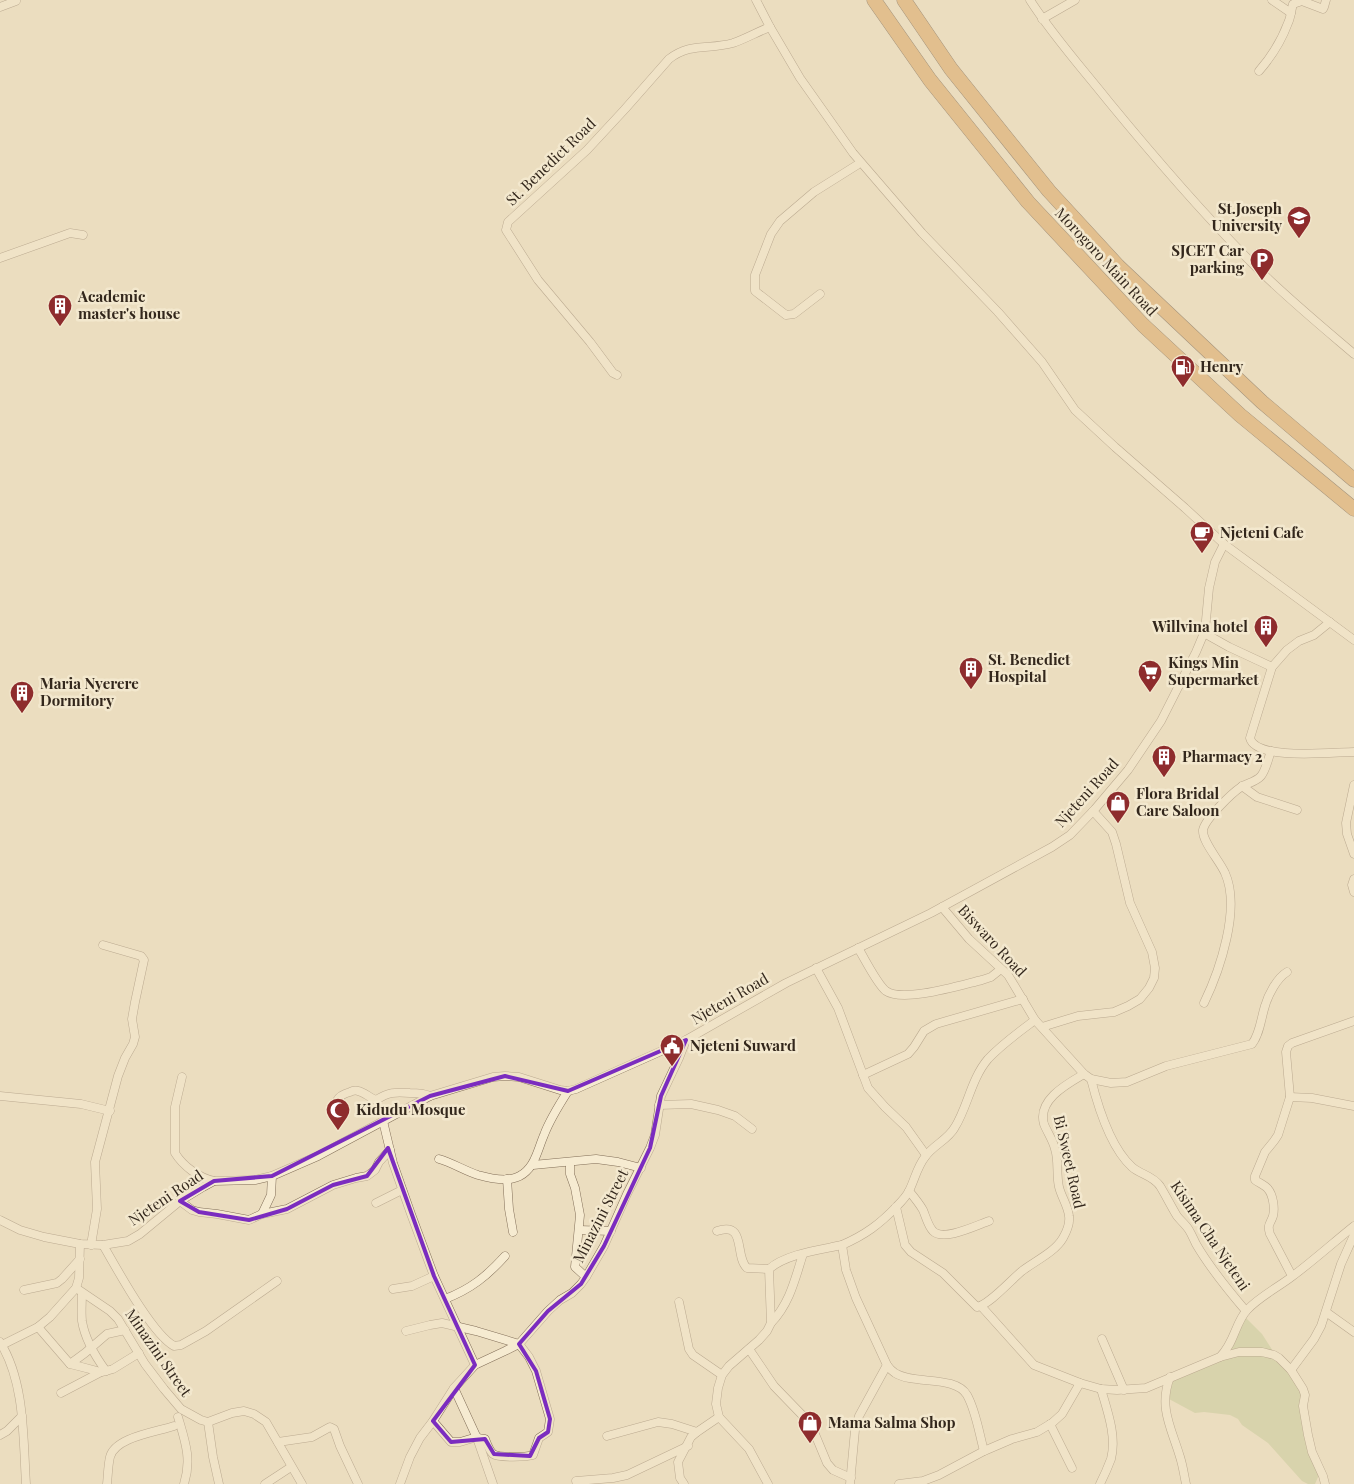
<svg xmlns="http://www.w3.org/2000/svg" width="1354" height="1484" font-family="'Playfair Display',serif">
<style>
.green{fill:#c2c894}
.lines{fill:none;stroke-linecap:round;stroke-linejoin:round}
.street-casing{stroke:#826e58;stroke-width:9}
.highway-casing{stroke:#503d2d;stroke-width:15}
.street{stroke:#f6ebd1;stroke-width:8}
.highway{stroke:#d79c52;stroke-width:14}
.marked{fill:none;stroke:#7b2cbf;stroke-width:4;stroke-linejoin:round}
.labels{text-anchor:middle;stroke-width:5;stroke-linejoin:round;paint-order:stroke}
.street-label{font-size:15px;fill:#33271c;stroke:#f3e8ce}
.poi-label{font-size:15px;font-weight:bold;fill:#33271c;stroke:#f3e8ce;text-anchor:start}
</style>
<rect width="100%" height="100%" fill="#ebddbf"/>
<polygon class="green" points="1246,1318 1262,1334 1280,1362 1303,1394 1313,1448 1322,1468 1315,1484 1308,1484 1302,1481 1268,1443 1242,1425 1238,1419 1230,1415 1204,1412 1195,1413 1169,1399 1171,1380 1212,1363"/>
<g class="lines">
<defs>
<g id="street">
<polyline points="756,0 770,27 800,78 853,153 922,233 998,312 1042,362 1075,410 1115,447 1185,508 1224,544 1354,640"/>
<path d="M1030,0C1053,36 1082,68 1109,102C1155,158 1203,214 1255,266C1286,297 1320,325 1354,354"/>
<polyline points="1272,0 1291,13"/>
<polyline points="0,7 16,1"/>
<polyline points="1042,19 1075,0"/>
<path d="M1259,71C1272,56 1281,42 1288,23C1291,17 1291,10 1293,4L1302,1L1323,9L1324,7L1326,0"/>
<polyline points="0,258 70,233 83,235"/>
<polyline points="820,294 794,314 786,315 755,291 755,275 771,234 780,221 814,192 857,165"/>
<path d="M617,375L613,373L590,342L538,280L506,230L508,222L587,150L625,109L669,59C691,42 709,50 733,43C745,39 757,32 770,27"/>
<path d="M1330,622L1314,635L1299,641L1287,650L1272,667L1250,738C1256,761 1334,752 1354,752"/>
<polyline points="1204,633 1229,647 1272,667"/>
<polyline points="1354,785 1346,823 1347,834 1354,854"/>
<polyline points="1242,786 1257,797 1297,810"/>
<polyline points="1354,879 1352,885 1354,892"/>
<path d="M942,907L969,939L1008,975L1035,1020L1084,1074L1091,1079L1111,1083L1127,1082L1166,1066L1252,1044C1260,1034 1261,1018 1265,1006C1268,995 1277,978 1287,972"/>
<path d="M858,948C865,959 877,984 886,991C903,1003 961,985 982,980L991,977L1001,969"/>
<polyline points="816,968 838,1008 868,1088 885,1107 906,1127 926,1155"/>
<path d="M1204,1003C1220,970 1241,908 1225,873C1220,861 1202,842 1203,830C1205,819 1232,793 1241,787C1247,783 1256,782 1261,776C1266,770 1268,759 1271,751"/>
<polyline points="1042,1027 1078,1016 1114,1012 1128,1006 1140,999 1149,988 1154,978 1155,968 1152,952 1130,903 1116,844 1112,832 1093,811"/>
<polyline points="863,1075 908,1054 914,1047 924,1031 936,1024 1023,999"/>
<path d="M182,1077L175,1107V1153C183,1166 199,1178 214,1181"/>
<path d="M1091,1079C1098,1107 1110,1147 1132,1167C1141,1175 1152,1175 1160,1186C1166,1196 1171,1206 1177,1216C1181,1221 1186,1225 1189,1230C1192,1235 1194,1240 1196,1244C1210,1268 1228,1290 1246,1311"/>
<polyline points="0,1096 81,1104 110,1111"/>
<polyline points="1290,1097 1312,1098 1354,1106"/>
<polyline points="659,1105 691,1104 718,1110 735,1116 752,1129"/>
<path d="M335,1116C335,1103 335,1096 350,1092C352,1091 355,1090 358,1091C364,1092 370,1098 376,1100C389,1092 394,1092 410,1093C417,1093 423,1093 430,1096"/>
<polyline points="383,1121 393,1163 411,1214 434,1276 475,1365"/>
<path d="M439,1159C453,1163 465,1171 478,1175C503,1182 525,1184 536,1156C539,1149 541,1142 544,1135C550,1119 559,1105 568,1091"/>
<polyline points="570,1162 570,1174 575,1188 580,1215 575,1267 586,1277"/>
<polyline points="533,1165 596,1159 618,1162 641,1168"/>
<polyline points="507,1179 509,1209 513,1232"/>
<path d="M909,1191C914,1197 919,1203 923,1210C926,1217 928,1226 933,1231C943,1242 977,1225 989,1221"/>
<polyline points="180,1201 192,1210 199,1212 217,1214 249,1220 262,1214 287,1209 333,1185 356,1178 367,1176 375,1170 379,1162 390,1150"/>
<polyline points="376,1203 402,1190"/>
<path d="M896,1207L905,1245L911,1252L943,1273L977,1307C989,1305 1011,1280 1022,1271C1035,1261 1055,1252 1063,1238C1067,1231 1070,1223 1069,1216C1068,1206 1061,1196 1059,1187C1056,1174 1059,1161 1055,1149C1053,1140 1047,1132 1044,1124C1037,1100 1067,1084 1084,1074"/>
<polyline points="262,1214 271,1195 272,1176"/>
<polyline points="0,1220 20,1230 44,1237 80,1244 103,1245 128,1241 140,1234 180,1201 203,1187 214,1181 255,1180 272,1176 318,1156 430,1096 493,1077 505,1076 519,1077 560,1090 568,1091 576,1089 686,1040 786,983 931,913 1052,847 1070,835 1095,809 1128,770 1161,721 1196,652 1204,633 1206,620 1209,588 1215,562 1224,544"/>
<polyline points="579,1230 611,1231"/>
<path d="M717,1231C747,1221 734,1256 747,1268L769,1269"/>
<polyline points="91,1245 97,1209 95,1162 118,1076 125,1058 133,1044 135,1037 132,1019 135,1002 144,960 141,956 103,945"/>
<path d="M103,1245C117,1269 152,1334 174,1346L181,1345L206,1331L277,1281"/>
<path d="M842,1245L846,1270L856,1298L887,1365C889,1368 892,1371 895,1373C914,1385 955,1375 967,1395C976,1411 979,1433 984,1451"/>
<path d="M1292,1276L1270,1234C1267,1224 1270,1225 1273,1216C1275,1208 1273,1195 1268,1189C1265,1185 1259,1183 1255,1180V1176L1265,1152L1274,1141L1278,1135L1290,1097L1286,1052L1288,1046L1292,1043L1354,1021"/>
<polyline points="76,1288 110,1311 118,1319 145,1364 164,1389 181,1409 201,1420 208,1422 232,1413 244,1411 254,1414 266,1422 302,1484"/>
<polyline points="393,1289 412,1286 434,1276"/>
<polyline points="24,1290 57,1283 62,1279 80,1259"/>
<path d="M82,1293C82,1302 81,1312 82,1321C85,1340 95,1356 106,1371"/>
<path d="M445,1299C471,1289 487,1276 505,1256"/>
<polyline points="679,1302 689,1349 693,1355 722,1375"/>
<path d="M981,1306L1034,1365L1080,1383L1101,1389L1117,1390L1146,1388L1220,1357C1235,1342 1235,1323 1247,1310C1260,1296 1279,1287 1294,1275C1314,1260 1334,1242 1354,1226"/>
<polyline points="1326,1312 1354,1332"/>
<path d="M771,1323C790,1303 795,1279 803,1254"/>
<polyline points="38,1327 70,1364 78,1366 101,1372 106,1371 113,1369 139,1353"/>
<path d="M406,1331L430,1325L442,1323L476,1331L519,1344L529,1357L536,1371L550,1419L548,1432L539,1438L533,1455C527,1457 499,1458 493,1454C489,1450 487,1444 485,1439L477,1438"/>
<polyline points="1102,1339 1124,1390"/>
<path d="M0,1342C25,1382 23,1437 26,1484"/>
<polyline points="0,1346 38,1327 50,1317 76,1288 79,1278 80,1244"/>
<polyline points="749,1349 774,1386 804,1417 812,1427 827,1463 833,1470 851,1478"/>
<polyline points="1220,1357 1239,1352 1262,1352 1274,1355 1279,1358 1291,1370 1303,1389 1305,1395 1303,1406 1308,1435 1312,1452 1323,1476 1325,1484"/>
<polyline points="70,1364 85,1353 107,1334 125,1330"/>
<polyline points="1291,1370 1314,1339 1321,1326 1341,1264 1354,1235"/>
<path d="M1170,1377C1158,1408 1172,1429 1180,1457C1183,1466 1184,1475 1186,1484"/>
<polyline points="454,1388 477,1438 493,1484"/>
<polyline points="61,1393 101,1372"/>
<path d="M178,1417C185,1441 192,1459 184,1484"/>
<polyline points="433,1421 451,1442 460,1442 477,1437"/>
<polyline points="208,1422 213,1457 219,1484"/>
<polyline points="1050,1424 1072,1468"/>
<polyline points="0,1435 7,1431 22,1416"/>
<polyline points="607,1436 658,1422 672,1424 697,1432"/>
<polyline points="278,1442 312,1437 330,1427 334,1429 340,1446 358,1484"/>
<polyline points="576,1481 613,1478 627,1475 688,1446"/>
<path d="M107,1484C108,1475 108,1465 110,1457C115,1437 157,1432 174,1426"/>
<polyline points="265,1484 291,1467"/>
<polyline points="400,1484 410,1457 420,1438 433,1421 454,1388 475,1365 505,1351 519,1344 548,1311 560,1300 572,1293 581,1284 586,1277 604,1246 627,1194 650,1148 655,1135 661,1096 679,1058 686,1040"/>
<polyline points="684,1484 680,1478 678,1462 691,1437 697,1432 719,1417"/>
<path d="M768,1484L749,1449L719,1417L716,1404L718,1388L722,1375L729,1366L759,1340L767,1331L771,1323L769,1269C786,1254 819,1250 842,1245C865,1235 880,1224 897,1206C902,1201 906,1197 909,1191C915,1179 917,1167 925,1157C933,1145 948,1140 955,1127C968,1106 971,1079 988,1059C1002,1044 1019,1032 1035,1020"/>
<polyline points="850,1484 855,1430 859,1416 887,1365"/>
<polyline points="899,1484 923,1481 939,1475 984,1451 1012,1439 1037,1432 1052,1423 1062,1414 1080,1383"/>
<path d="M1100,1484C1104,1476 1108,1467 1111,1459C1117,1436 1107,1410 1101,1389"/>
</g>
<g id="highway">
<polyline points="874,0 930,80 1028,202 1143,325 1240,415 1354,509"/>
<polyline points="904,0 951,69 1049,191 1118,266 1262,402 1354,480"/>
</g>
</defs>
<use href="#street" class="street-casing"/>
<use href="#highway" class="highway-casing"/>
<use href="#street" class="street"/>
<use href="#highway" class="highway"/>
</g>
<path d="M0 0H1354V1484H0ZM686,1040L661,1096L650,1148L604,1246L581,1284L548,1311L519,1344L536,1371L550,1419L548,1432L539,1438L530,1456L494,1454L485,1439L451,1442L433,1421L475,1365L434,1276L388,1148L367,1176L333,1185L287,1209L249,1220L199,1212L180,1201L214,1181L272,1176L430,1096L505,1076L568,1091Z" fill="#ebddbf" fill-opacity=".55" fill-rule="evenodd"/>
<path class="marked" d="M686,1040L661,1096L650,1148L604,1246L581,1284L548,1311L519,1344L536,1371L550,1419L548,1432L539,1438L530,1456L494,1454L485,1439L451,1442L433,1421L475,1365L434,1276L388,1148L367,1176L333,1185L287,1209L249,1220L199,1212L180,1201L214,1181L272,1176L430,1096L505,1076L568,1091Z"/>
<defs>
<symbol id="university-pin" viewBox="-11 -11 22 30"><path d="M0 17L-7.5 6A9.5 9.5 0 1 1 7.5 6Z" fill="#8e2c2d" stroke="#f3e8ce"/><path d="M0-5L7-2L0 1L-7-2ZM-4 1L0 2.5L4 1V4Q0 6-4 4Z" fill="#fff"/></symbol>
<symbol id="parking-pin" viewBox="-11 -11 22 30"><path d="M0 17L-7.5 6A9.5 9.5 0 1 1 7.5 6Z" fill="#8e2c2d" stroke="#f3e8ce"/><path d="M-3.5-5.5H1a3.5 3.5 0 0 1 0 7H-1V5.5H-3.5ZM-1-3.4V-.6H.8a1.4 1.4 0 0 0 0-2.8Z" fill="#fff"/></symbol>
<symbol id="building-pin" viewBox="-11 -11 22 30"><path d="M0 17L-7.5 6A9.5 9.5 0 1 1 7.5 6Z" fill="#8e2c2d" stroke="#f3e8ce"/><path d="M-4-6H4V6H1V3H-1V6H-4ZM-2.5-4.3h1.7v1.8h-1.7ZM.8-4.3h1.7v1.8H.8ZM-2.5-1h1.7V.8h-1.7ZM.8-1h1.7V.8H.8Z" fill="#fff"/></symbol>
<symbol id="fuel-pin" viewBox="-11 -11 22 30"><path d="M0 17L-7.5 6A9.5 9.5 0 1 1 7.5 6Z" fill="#8e2c2d" stroke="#f3e8ce"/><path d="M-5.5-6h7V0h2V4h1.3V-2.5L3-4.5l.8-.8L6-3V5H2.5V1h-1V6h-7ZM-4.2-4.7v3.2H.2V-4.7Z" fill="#fff"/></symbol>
<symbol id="cafe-pin" viewBox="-11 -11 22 30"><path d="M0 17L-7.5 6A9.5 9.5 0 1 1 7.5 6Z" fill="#8e2c2d" stroke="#f3e8ce"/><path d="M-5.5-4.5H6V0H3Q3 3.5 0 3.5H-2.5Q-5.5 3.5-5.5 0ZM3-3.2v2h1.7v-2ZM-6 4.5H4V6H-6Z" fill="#fff"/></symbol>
<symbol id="supermarket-pin" viewBox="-11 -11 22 30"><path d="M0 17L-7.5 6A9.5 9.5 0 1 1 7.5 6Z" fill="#8e2c2d" stroke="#f3e8ce"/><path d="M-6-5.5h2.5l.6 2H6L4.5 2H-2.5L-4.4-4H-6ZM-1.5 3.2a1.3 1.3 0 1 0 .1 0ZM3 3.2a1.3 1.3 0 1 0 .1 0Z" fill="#fff"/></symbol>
<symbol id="shop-pin" viewBox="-11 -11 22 30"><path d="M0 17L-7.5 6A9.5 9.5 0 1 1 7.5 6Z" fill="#8e2c2d" stroke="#f3e8ce"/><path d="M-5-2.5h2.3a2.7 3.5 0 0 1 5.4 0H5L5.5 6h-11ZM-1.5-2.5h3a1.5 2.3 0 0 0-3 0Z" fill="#fff"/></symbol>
<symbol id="civic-pin" viewBox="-11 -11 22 30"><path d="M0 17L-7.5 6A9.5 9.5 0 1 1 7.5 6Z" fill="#8e2c2d" stroke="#f3e8ce"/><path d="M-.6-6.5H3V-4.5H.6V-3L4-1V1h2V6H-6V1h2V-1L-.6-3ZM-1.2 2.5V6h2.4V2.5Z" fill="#fff"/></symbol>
<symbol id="mosque-pin" viewBox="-11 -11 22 30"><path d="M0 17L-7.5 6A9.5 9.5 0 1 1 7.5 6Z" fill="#8e2c2d" stroke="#f3e8ce"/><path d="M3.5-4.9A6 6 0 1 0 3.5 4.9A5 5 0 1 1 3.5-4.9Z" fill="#fff"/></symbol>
</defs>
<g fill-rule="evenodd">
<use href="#university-pin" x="1285" y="204" width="28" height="38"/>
<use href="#parking-pin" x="1248" y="246" width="28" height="38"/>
<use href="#building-pin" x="46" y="292" width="28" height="38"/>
<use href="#fuel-pin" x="1169" y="353" width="28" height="38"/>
<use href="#cafe-pin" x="1188" y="519" width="28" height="38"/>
<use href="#building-pin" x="1252" y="613" width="28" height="38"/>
<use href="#building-pin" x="957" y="655" width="28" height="38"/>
<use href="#supermarket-pin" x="1136" y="658" width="28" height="38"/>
<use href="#building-pin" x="8" y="679" width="28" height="38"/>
<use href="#building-pin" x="1150" y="743" width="28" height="38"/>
<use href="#shop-pin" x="1104" y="789" width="28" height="38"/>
<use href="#civic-pin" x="658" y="1032" width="28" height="38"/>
<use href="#mosque-pin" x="324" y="1096" width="28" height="38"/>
<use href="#shop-pin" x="796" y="1409" width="28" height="38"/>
</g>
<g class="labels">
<g class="street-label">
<text transform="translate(551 162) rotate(-44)" y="5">St. Benedict Road</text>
<text transform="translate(1106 262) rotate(47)" y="5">Morogoro Main Road</text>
<text transform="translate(1087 793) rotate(-48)" y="5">Njeteni Road</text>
<text transform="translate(992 941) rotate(47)" y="5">Biswaro Road</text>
<text transform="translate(730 999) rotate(-30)" y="5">Njeteni Road</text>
<text transform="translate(1069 1162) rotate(77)" y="5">Bi Sweet Road</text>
<text transform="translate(166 1198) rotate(-34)" y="5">Njeteni Road</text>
<text transform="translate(601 1216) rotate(-63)" y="5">Minazini Street</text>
<text transform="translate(1210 1236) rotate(56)" y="5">Kisima Cha Njeteni</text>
<text transform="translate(158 1353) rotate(55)" y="5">Minazini Street</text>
</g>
<g class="poi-label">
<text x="1282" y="214" text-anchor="end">St.Joseph<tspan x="1282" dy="17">University</tspan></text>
<text x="1244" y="256" text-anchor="end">SJCET Car<tspan x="1244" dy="17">parking</tspan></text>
<text x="78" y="302">Academic<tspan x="78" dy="17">master's house</tspan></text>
<text x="1200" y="372">Henry</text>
<text x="1220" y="538">Njeteni Cafe</text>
<text x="1248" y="632" text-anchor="end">Willvina hotel</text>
<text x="988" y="665">St. Benedict<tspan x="988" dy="17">Hospital</tspan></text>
<text x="1168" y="668">Kings Min<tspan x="1168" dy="17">Supermarket</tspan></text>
<text x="40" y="689">Maria Nyerere<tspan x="40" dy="17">Dormitory</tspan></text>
<text x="1182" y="762">Pharmacy 2</text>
<text x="1136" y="799">Flora Bridal<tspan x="1136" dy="17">Care Saloon</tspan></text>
<text x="690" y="1051">Njeteni Suward</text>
<text x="356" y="1115">Kidudu Mosque</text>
<text x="828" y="1428">Mama Salma Shop</text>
</g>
</g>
</svg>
